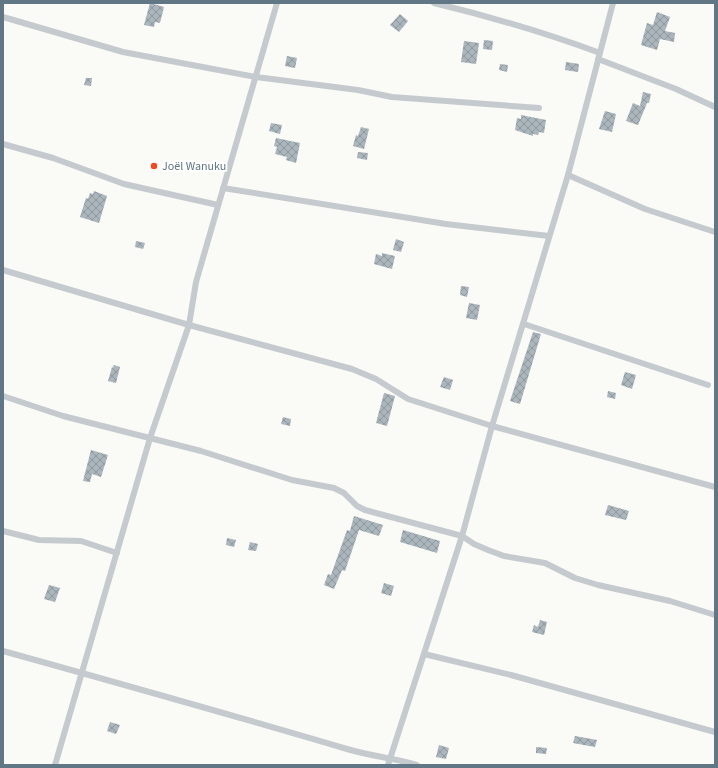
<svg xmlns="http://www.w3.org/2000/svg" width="718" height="768" font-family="'Source Sans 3',sans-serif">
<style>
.building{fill:url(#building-cross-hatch)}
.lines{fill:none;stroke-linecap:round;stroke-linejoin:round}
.minor{stroke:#c5cace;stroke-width:6}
.poi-dot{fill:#f14821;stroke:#fff;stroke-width:1.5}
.labels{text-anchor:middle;stroke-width:4;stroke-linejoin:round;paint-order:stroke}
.poi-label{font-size:12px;fill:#627785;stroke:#fff;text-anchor:start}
</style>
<defs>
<pattern id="building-cross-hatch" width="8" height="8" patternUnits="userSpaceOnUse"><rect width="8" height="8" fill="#abb5bc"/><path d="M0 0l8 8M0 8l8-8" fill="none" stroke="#8f989e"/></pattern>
</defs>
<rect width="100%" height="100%" fill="#fafaf7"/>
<g class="building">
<polygon points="150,3 164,7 160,23 155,22 154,27 144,25"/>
<polygon points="657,12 670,17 665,31 675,33 674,42 660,39 657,50 641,45 647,23 653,25"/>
<polygon points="400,14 408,21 399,32 390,25"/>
<polygon points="484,40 493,41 492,50 483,49"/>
<polygon points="464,41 479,43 476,64 461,62"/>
<polygon points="287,56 297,58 295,68 285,66"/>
<polygon points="566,62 579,64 578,72 565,70"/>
<polygon points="500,64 508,65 507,72 499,70"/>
<polygon points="86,78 92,78 91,86 84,85"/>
<polygon points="643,92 651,94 649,103 647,103 638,125 626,121 633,103 640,106"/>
<polygon points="605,111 616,114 612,132 599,129"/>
<polygon points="521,115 546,120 544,133 539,132 538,135 533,134 533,136 515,130 517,118 521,119"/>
<polygon points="271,123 282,125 280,134 269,131"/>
<polygon points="361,127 369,129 364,149 353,146 356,135 358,136"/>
<polygon points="276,138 300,143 296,163 286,160 287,157 275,154 277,147 274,146"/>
<polygon points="358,152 368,153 367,160 357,158"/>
<polygon points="94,191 107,196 99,223 80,217 86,198 88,199 90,193 93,194"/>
<polygon points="396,239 404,242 401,252 393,250"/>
<polygon points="136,241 145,243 143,249 135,247"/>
<polygon points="382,253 395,256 392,269 374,264 376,254 382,256"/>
<polygon points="461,286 469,287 467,297 460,295"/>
<polygon points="469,303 480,305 477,320 466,318"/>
<polygon points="533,332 541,334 520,404 510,401"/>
<polygon points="114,365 120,367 116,383 108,381 112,367 113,368"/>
<polygon points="625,372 636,375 632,389 621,385"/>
<polygon points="444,377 453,380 450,390 440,387"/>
<polygon points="608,391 616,393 615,399 607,397"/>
<polygon points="384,393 395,396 387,426 376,423"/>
<polygon points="283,417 291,419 290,426 281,424"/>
<polygon points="91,450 108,455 101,477 92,474 90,482 83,481"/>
<polygon points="608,505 629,511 626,520 605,515"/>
<polygon points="354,516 383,525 379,536 359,530 345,571 342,570 334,589 324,585 328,574 331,575 347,530 350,531"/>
<polygon points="403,530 440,541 437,553 400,542"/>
<polygon points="227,538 236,540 234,547 226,545"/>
<polygon points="250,542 258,544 256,551 248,550"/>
<polygon points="384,583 394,586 391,596 381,593"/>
<polygon points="49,585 60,588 55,602 44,599"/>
<polygon points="540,620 547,622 544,635 532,632 534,625 538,627"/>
<polygon points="110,722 120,725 116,734 107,731"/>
<polygon points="575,736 597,740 595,747 573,743"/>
<polygon points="439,745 449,748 446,759 436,757"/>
<polygon points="536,747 547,748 546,754 536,753"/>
</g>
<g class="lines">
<g class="minor">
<path d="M434,3C492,17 543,32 600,53"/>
<polyline points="3,17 123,52 256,77 358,90 392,97 539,108"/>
<polyline points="598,59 676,89 715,107"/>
<polyline points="3,144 53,158 124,184 218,205"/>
<polyline points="568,175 645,209 715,232"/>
<polyline points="223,188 446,224 549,236"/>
<polyline points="3,270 189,325 352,369 376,379 408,399 492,426 715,487"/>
<polyline points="524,324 708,385"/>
<polyline points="3,396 63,416 201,451 292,480 334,488 344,493 357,506 365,510 462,536 474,544 488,550 504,556 545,563 575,578 598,585 670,601 715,615"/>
<polyline points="3,531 39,540 81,541 117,553"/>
<path d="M3,651C118,683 232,715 347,749C370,756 394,758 417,765"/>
<polyline points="424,654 511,675 715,732"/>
<polyline points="55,765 150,438 189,325 196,282 277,3"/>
<polyline points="388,765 462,536 492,426 568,175 613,3"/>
</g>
</g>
<circle class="poi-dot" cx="154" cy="166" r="4"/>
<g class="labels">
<g class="poi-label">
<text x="162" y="170">Joël Wanuku</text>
</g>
</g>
<rect width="718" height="768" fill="none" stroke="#627785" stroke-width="8"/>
</svg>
